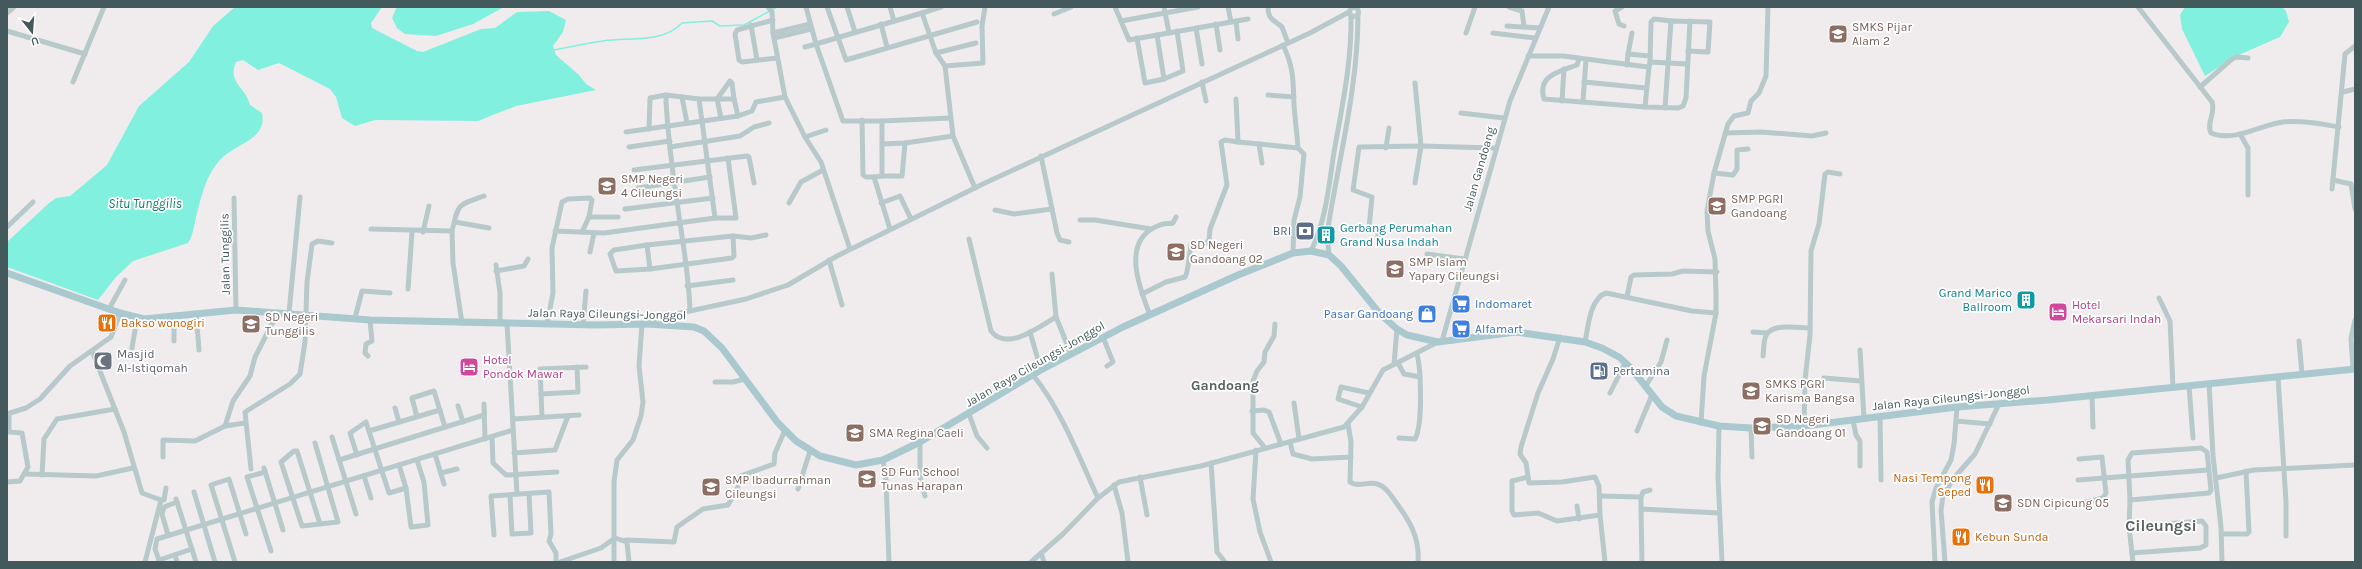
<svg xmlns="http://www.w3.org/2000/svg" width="2362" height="569" font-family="Karla,sans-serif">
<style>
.water{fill:#82f0de}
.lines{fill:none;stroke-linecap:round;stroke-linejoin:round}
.stream{stroke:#82f0de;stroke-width:1.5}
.minor{stroke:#b7c9cb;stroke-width:5}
.major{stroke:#aac9ce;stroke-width:7}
.labels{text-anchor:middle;stroke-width:3.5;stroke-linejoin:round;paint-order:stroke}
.education-label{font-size:12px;fill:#785e54;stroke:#fff;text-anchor:start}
.street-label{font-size:12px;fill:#44595b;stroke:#fff}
.culture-label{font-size:12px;fill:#0d838f;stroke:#fff;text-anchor:start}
.service-label{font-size:12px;fill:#4e5e75;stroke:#fff;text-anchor:end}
.shop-label{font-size:12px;fill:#366cbe;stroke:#fff;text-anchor:start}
.hotel-label{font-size:12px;fill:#b23c85;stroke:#fff;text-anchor:start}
.food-label{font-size:12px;fill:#c56008;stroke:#fff;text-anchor:start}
.worship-label{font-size:12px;fill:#5b616d;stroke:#fff;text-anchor:start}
.water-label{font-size:13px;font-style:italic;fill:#097f6b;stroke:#fff}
.quarter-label{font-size:14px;font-weight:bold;fill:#596062;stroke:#fff}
.district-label{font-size:16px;font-weight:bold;fill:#596062;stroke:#fff}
</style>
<rect width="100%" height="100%" fill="#f0ecee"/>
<g class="water">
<path d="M235,7H382L371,23L372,28L417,51L423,52L481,29L495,28L517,12L549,11L566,20L563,32L553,46L556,55L579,75L586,84L596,90L516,106L478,121L375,120L355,126L342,118L336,97L330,89L279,63L258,70L243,60L236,62C227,83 246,87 250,105L262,113C268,140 234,144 220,160C206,175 201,197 196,217C194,226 193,236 188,243L133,261L116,277L98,300L7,267V242L48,204L56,198L70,196L107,165L139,106L189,62L213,26Z"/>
<polygon points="504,7 473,24 436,36 405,34 397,28 392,18 397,7"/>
<polygon points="2185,7 2282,7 2286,11 2289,22 2280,37 2234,57 2205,76 2182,29 2180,15"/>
</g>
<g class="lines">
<path class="stream" d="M554,50C570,47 586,43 603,41C629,37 662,44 682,23L712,21L720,26L744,25L777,7"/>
<g class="minor">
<polyline points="768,7 772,12 773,33 785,97 805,137 821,162 850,249"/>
<polyline points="827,7 846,60 977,22"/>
<polyline points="847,7 855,32"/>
<polyline points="890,7 894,21"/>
<polyline points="1115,7 1129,40 1248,19"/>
<polyline points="1164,7 1169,33"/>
<polyline points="1228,7 1231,22"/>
<path d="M1268,7C1268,20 1274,20 1282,27L1288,43"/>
<polyline points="1509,7 1522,11 1524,26"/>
<polyline points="1622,7 1615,11 1619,24 1624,26"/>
<path d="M2138,7L2212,102C2216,113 2206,123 2211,133C2234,143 2262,124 2283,122C2302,120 2321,124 2339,127"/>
<circle cx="1354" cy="12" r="4.5"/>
<polyline points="7,13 14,7"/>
<polyline points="922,13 941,7"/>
<polyline points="1054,14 1071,7"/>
<polyline points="773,20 737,30 735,34 739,60 742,62 777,58"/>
<polyline points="1121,21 1198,7"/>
<polyline points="1236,21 1238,39"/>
<polyline points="881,24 887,47"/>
<polyline points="1216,24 1220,50"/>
<polyline points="751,25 757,60"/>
<polyline points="1507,26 1540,28"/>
<polyline points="1196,28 1202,64"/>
<polyline points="7,31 85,54"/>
<polyline points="773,33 810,24"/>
<polyline points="1466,33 1475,7"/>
<polyline points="1493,33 1535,38"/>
<polyline points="1157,35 1164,79"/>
<polyline points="774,38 811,29"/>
<polyline points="1137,38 1145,83 1164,79 1183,71 1177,31"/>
<path d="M1283,45C1294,68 1293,80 1294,105C1295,119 1297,133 1298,148"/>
<polyline points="805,47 816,44 806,7"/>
<polyline points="936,53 945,66 953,136 975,188"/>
<polyline points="1628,54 1632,33"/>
<polyline points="1528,56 1563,56 1640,66 1649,67 1650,62 1687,64"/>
<path d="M1579,59L1577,65C1559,72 1537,75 1544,99L1645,107"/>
<polyline points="1650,62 1651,22 1654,19 1671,21"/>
<polyline points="1627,65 1628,54 1650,56"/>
<polyline points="945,66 983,63 982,26 985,7"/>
<polyline points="1649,67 1645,107 1678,108 1683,106 1686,98 1690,21"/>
<polyline points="73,82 104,7"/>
<polyline points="1202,82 1206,101"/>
<polyline points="1584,82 1646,88"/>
<polyline points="1415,83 1421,146 1415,183"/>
<polyline points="2200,87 2232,59 2237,57 2248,58"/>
<polyline points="2343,92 2355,89"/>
<polyline points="1268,95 1294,97"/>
<polyline points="682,97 687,123"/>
<polyline points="699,99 734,99 738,116"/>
<polyline points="1562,101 1564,69"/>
<polyline points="1583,101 1586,60"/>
<polyline points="1665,108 1671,21 1710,22 1708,52 1688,51"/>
<polyline points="1461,113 1504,118"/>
<polyline points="721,118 717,99 730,81 732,83 734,99"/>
<polyline points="862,120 863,175 866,177 874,177"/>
<polyline points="882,121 950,118"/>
<polyline points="649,129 650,98 666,95"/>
<polyline points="626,132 738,116 752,111 756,102 785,97"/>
<polyline points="1725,133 1761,132 1812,136 1826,133"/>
<polyline points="2240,134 2248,148 2248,195"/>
<polyline points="805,137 826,130"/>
<polyline points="1238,142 1259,144"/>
<polyline points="882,144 882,121 843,121 816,44 922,13 936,53 976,43"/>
<polyline points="629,147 670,141"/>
<polyline points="670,147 740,136 754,127 769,123"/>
<polyline points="1386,148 1389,128"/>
<polyline points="1041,156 1057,233 1060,240 1069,242"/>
<polyline points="1262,163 1259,144 1298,148 1304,154 1300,197 1294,220 1293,253"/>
<polyline points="634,170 747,156 749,157 754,183"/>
<polyline points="1714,173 1733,175 1737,169 1737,150 1748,149"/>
<polyline points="882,176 902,176 905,143"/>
<polyline points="2333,180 2351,184 2355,209"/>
<polyline points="638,188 710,177"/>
<polyline points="2332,189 2345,54 2355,46"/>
<polyline points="234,198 236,310"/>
<polyline points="789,203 801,182 823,170"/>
<polyline points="881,203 900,196 911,219"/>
<polyline points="625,209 713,198"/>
<polyline points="995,210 1014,214 1052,209"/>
<polyline points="715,218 736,218 728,158"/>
<polyline points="1080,220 1095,220 1151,229"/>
<polyline points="455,222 489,228"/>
<polyline points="7,227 33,202"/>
<path d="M371,229L452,231C459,203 456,206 484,196"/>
<polyline points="890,229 874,177 882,176 882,144 905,143 953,136"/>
<polyline points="452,231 453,263 462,323"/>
<path d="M555,231L604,233L715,218L699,99L666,95V102C668,135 672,169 677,202C682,238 689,274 690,311"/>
<polyline points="423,232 429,206"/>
<polyline points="582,232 589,217"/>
<polygon points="733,236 734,256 732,258 650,269 647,245"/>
<polyline points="733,236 751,238 766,235"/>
<polyline points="1378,236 1378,229 1369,228 1372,197 1353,190 1359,147 1421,146 1495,148"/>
<path d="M969,239L991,331C1007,352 1039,327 1056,317L1052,274"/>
<polyline points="647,245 614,250 610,254 616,271 650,269"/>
<path d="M1311,251C1326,221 1329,185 1334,152C1342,107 1352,61 1351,15"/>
<polyline points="590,252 594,233"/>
<polyline points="1427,254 1464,259"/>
<path d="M1329,255L1327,234C1338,162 1358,88 1358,15"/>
<polyline points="829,260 842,305"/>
<polyline points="496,265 500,293 500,323"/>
<polyline points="496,271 524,266 528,259"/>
<polyline points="687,286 733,280"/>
<polyline points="408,289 412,232"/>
<path d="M1142,294L1166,282L1185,277C1188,273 1190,251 1191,244L1203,246L1209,240L1210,229L1227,185L1221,142L1225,140L1238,142L1236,99"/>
<polyline points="1627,297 1631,277 1634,275 1672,274 1683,271 1717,272"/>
<polyline points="2159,298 2170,321 2173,388"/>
<polyline points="109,309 125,280"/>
<polyline points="196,313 199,350"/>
<polyline points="289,313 300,197"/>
<path d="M1150,315C1139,287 1120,239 1160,225C1164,223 1169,224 1173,223L1176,217"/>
<polyline points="1056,317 1071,354"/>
<polyline points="355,318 362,291 390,293"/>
<polyline points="507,324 517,494"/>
<polyline points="547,324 553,293 552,248 562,202 568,199 590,198 592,200 589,217 618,217"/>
<polyline points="648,324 657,318 746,299 788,285 837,256 985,183 1310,33 1349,12"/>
<polyline points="583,325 586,291"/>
<polyline points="1030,332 1041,370"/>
<polyline points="1753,332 1767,333"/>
<polyline points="1103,337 1113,362 1107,366"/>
<polyline points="1560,337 1553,359 1538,393 1521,447 1520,454 1526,463 1529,483 1562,482 1595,477 1599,486 1600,515"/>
<polyline points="174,341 174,315"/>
<polyline points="1442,341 1510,101 1549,7"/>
<polyline points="2299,341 2302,374"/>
<path d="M1585,342C1588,328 1590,298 1606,293L1692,311L1716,313"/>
<polyline points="132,348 137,318"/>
<polyline points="1860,350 1864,418"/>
<polyline points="92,351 124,432 142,493 161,500"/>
<polyline points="368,356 365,353 366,344 372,341 370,320"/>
<path d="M1763,356C1764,350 1763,339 1767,334C1774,323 1799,328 1810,328"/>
<polyline points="1398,363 1404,374 1420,377"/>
<polyline points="1394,364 1397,329"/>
<polyline points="2353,369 2351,338 2355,320"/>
<path d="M1033,375C1062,411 1079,457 1098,498"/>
<polyline points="2278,377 2286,502 2286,536"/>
<polyline points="1824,378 1861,381"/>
<polyline points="715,382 733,382 745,379"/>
<polyline points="2209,383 2213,456 2221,527 2222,562"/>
<polyline points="2189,386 2193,438"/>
<polyline points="1645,387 1661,362 1667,340"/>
<polyline points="1610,393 1625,363"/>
<polyline points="541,394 578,392 577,367"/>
<polyline points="2092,396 2093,427"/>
<polyline points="1294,403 1299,439"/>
<polyline points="484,404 485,439"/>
<polyline points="458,406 463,422"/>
<polyline points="1362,407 1338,399 1341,387 1369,393"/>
<polyline points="395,408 399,422"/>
<polyline points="1252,411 1264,410 1269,412 1281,444"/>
<polyline points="7,414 26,408 40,399 70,366 111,337 120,313"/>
<polyline points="969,414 977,436 987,448"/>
<polyline points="1880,416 1881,480"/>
<polyline points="417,417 412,398 434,391 445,427"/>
<polyline points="542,417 540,369 586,367"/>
<polyline points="513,419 579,415"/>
<polyline points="1853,420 1856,435 1860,441 1860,466"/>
<polyline points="1956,421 1990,424"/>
<polyline points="1701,423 1704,376 1716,313 1716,294 1715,259 1708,231 1707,211 1714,173 1728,124 1734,116 1748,113 1751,101 1759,93 1766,76 1768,7"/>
<path d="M1348,424L1351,442L1350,482C1358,488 1368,481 1377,484C1385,486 1390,494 1395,501C1409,520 1420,537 1418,562"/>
<polyline points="225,426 233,401 250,376 255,357 278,312"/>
<polyline points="1719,426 1718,477 1722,562"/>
<polyline points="1804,426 1805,380 1810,335 1811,251 1819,224 1825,174 1828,172 1840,174"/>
<polyline points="1751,428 1752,457"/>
<polyline points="369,431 440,410"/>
<polyline points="1637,431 1652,395"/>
<polyline points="332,437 356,514"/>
<polyline points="492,437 493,463 506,475 557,472"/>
<path d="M1399,438L1415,439C1423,425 1421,370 1417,354"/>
<polyline points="920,442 920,477 925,496"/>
<polyline points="1290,442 1293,454 1312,459 1351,457"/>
<polyline points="315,443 338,522 302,526 281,462 294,451 297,451 320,524"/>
<polyline points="1265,448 1253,433 1253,381 1257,371 1264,362 1265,352 1274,336 1275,324"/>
<polygon points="2201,448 2207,452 2211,490 2209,493 2130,500 2128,460 2132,453"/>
<polyline points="1256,450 1253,499 1260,532 1271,562"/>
<polyline points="514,453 555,450 568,416"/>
<polyline points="435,454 444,484"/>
<polyline points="357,455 350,433 366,422 389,493 406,488"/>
<polyline points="163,457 163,440 195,441 225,426 245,423"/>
<polyline points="339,460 484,415"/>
<polyline points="883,460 886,480 889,562"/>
<polyline points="1211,463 1217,552 1225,562"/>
<polyline points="399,465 406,488 411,527 428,525 424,482 417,460"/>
<polyline points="264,468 283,530"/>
<polyline points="251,469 245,412 290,384 300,374 305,342 307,282 312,244 318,241 332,243"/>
<polyline points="265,472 247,477 271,551"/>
<polyline points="441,473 457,469"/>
<polyline points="25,474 96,476 133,468"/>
<polyline points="42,475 44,439 57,419 115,409"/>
<polyline points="364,476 371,498"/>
<polyline points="1140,477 1147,515"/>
<polyline points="1528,477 1512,481 1512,511 1514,515 1538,513 1557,521 1600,515 1605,562"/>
<polyline points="2216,478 2254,470 2355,465"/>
<polyline points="2078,480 2208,470"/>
<polyline points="7,482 20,481 28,467 22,433 9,432 9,414"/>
<polyline points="1114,485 1122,513 1128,562"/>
<polyline points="798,489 810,451"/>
<polyline points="194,492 215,562"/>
<polyline points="510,495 512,534 531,533 529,494"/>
<polyline points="1600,496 1641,497 1641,509"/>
<polyline points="1641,497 1643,492 1650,490"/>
<polyline points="176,499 196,562"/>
<polyline points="2130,500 2129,527 2133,562"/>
<polyline points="2078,504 2103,498 2106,493 2102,457 2079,459"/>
<polyline points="1577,506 1579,519"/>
<polyline points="2129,527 2202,521 2206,526 2206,545 2200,548 2132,553"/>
<polyline points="2222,534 2247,534 2249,532 2246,471"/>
<polyline points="168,535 162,514 164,507 177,502"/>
<polyline points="494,535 491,496 549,492 551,534 549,541 556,553 556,562"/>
<polyline points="626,540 674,542 677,527 703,509 728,505 737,490 740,476 774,464 775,453 785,430"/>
<polyline points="1041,553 1044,562"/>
<polyline points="175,555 177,562"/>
<polyline points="159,560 155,549 157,539 513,430"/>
<polyline points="145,562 161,500 164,500 166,488"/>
<polyline points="159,562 159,560 192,549"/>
<polyline points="235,562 211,485 229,479 246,534"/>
<polyline points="560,562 601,548 615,538 627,542 629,562"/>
<polyline points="614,562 614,482 617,460 633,440 641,416 643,402 639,366 642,324"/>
<polyline points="1031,562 1063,534 1098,498 1119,482 1201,466 1344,427 1362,407 1383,370 1438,342"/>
<polyline points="1642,562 1641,509 1719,513"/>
<polyline points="1935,562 1932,502 1936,488 1951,460 1954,444 1957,407"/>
<polyline points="1945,562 1941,510 1943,496 1953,479 1975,454 1999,404"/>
</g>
<polyline class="major" points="7,273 120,313 144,319 236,310 370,320 594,325 648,324 694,327 704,331 722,348 778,423 796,441 820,456 856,465 883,460 920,442 1039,371 1123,327 1238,275 1293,253 1311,251 1329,255 1341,266 1380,314 1397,329 1407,335 1438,342 1516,332 1585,342 1602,348 1619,357 1630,367 1662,407 1676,416 1719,426 1751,428 1804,426 1957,407 2048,400 2355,369"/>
</g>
<defs>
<symbol id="school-square" viewBox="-11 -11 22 22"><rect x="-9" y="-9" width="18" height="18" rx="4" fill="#8d6e63" stroke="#fff"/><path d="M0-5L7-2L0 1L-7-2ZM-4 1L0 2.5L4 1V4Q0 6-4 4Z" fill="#fff"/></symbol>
<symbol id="bank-square" viewBox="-11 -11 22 22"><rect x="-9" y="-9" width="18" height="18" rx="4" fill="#5c6f8a" stroke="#fff"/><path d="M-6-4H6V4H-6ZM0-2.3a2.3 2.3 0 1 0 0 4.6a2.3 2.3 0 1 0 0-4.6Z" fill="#fff"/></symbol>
<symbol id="building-square" viewBox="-11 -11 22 22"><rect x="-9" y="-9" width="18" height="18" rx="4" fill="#0f9aa8" stroke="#fff"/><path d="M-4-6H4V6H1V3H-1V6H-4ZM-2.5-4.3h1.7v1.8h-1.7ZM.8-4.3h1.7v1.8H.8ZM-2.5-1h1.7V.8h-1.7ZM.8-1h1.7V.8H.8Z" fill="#fff"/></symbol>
<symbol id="supermarket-square" viewBox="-11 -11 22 22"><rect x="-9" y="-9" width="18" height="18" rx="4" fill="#3f7fe0" stroke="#fff"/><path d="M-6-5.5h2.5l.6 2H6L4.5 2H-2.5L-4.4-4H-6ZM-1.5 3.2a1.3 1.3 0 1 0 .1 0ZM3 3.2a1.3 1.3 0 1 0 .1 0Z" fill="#fff"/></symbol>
<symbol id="hotel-square" viewBox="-11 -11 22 22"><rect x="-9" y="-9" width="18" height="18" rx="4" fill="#d1479c" stroke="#fff"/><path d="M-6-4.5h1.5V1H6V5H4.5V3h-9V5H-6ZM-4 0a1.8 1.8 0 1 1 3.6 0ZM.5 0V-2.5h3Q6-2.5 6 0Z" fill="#fff"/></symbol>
<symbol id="shop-square" viewBox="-11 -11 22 22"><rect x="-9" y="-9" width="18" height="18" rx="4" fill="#3f7fe0" stroke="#fff"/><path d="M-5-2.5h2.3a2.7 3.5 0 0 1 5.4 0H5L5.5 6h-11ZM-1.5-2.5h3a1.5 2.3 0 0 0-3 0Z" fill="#fff"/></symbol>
<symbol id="restaurant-square" viewBox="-11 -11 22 22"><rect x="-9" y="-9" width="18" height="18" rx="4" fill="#e8710a" stroke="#fff"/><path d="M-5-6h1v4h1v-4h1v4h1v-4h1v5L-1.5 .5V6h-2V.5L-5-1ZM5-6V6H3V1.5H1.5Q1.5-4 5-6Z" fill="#fff"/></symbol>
<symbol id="mosque-square" viewBox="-11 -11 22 22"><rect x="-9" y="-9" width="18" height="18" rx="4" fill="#6b7280" stroke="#fff"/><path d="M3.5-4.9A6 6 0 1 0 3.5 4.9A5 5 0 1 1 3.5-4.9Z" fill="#fff"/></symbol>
<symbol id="fuel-square" viewBox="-11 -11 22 22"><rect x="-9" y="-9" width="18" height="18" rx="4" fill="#5c6f8a" stroke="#fff"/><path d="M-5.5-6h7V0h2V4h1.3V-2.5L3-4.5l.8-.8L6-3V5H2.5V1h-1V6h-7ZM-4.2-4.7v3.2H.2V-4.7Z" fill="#fff"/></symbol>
</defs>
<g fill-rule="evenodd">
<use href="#school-square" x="1827" y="23" width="22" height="22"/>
<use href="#school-square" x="596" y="175" width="22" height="22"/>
<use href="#school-square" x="1706" y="195" width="22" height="22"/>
<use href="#bank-square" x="1294" y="220" width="22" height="22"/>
<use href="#building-square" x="1315" y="224" width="22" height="22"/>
<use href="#school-square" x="1165" y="241" width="22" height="22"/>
<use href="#school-square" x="1384" y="258" width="22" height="22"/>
<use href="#building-square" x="2015" y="289" width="22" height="22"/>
<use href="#supermarket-square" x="1450" y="293" width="22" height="22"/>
<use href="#hotel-square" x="2047" y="301" width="22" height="22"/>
<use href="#shop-square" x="1416" y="303" width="22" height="22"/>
<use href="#restaurant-square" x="96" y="312" width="22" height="22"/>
<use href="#school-square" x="240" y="313" width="22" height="22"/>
<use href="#supermarket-square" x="1450" y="318" width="22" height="22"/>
<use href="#mosque-square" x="92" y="350" width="22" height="22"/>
<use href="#hotel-square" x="458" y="356" width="22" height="22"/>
<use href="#fuel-square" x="1588" y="360" width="22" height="22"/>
<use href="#school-square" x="1740" y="380" width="22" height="22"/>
<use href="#school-square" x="1751" y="415" width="22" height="22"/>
<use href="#school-square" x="844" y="422" width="22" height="22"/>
<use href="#school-square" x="856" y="468" width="22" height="22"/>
<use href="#restaurant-square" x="1974" y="474" width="22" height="22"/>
<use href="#school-square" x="700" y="476" width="22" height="22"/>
<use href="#school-square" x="1992" y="492" width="22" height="22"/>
<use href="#restaurant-square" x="1950" y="526" width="22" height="22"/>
</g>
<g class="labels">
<g class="education-label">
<text x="1852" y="31">SMKS Pijar<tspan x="1852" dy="14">Alam 2</tspan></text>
<text x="621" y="183">SMP Negeri<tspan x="621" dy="14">4 Cileungsi</tspan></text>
<text x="1731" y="203">SMP PGRI<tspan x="1731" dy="14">Gandoang</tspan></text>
<text x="1190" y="249">SD Negeri<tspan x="1190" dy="14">Gandoang 02</tspan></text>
<text x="1409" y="266">SMP Islam<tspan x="1409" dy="14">Yapary Cileungsi</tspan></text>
<text x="265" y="321">SD Negeri<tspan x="265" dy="14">Tunggilis</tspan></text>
<text x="1765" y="388">SMKS PGRI<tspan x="1765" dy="14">Karisma Bangsa</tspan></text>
<text x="1776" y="423">SD Negeri<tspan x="1776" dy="14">Gandoang 01</tspan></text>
<text x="869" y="437">SMA Regina Caeli</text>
<text x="881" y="476">SD Fun School<tspan x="881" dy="14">Tunas Harapan</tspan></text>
<text x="725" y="484">SMP Ibadurrahman<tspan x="725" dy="14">Cileungsi</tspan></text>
<text x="2017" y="507">SDN Cipicung 05</text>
</g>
<g class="street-label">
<text transform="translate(1479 169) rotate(-74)" y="4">Jalan Gandoang</text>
<text transform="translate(225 254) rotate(-91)" y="4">Jalan Tunggilis</text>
<text transform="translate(607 314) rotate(1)" y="4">Jalan Raya Cileungsi-Jonggol</text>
<text transform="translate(1035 364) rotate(-30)" y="4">Jalan Raya Cileungsi-Jonggol</text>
<text transform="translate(1951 398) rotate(-6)" y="4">Jalan Raya Cileungsi-Jonggol</text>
</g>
<g class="culture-label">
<text x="1340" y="232">Gerbang Perumahan<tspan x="1340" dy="14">Grand Nusa Indah</tspan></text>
<text x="2012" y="297" text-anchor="end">Grand Marico<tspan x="2012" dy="14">Ballroom</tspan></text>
</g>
<g class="service-label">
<text x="1291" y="235">BRI</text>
<text x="1613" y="375" text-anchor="start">Pertamina</text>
</g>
<g class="shop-label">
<text x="1475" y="308">Indomaret</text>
<text x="1413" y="318" text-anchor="end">Pasar Gandoang</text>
<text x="1475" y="333">Alfamart</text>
</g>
<g class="hotel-label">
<text x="2072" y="309">Hotel<tspan x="2072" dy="14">Mekarsari Indah</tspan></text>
<text x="483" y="364">Hotel<tspan x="483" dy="14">Pondok Mawar</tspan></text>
</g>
<g class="food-label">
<text x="121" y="327">Bakso wonogiri</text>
<text x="1971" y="482" text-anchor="end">Nasi Tempong<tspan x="1971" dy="14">Seped</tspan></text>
<text x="1975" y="541">Kebun Sunda</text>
</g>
<g class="worship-label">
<text x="117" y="358">Masjid<tspan x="117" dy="14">Al-Istiqomah</tspan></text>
</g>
<g class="water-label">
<text x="145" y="208">Situ Tunggilis</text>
</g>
<g class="quarter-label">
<text x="1225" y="390">Gandoang</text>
</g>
<g class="district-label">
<text x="2161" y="531">Cileungsi</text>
</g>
</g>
<rect width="2362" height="569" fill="none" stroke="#44595b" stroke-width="16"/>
<g transform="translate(32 32) rotate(163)" stroke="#ffffff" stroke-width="3" paint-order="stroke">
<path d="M0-3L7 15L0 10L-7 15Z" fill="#44595b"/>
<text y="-6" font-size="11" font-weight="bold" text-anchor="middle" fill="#44595b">U</text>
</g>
</svg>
